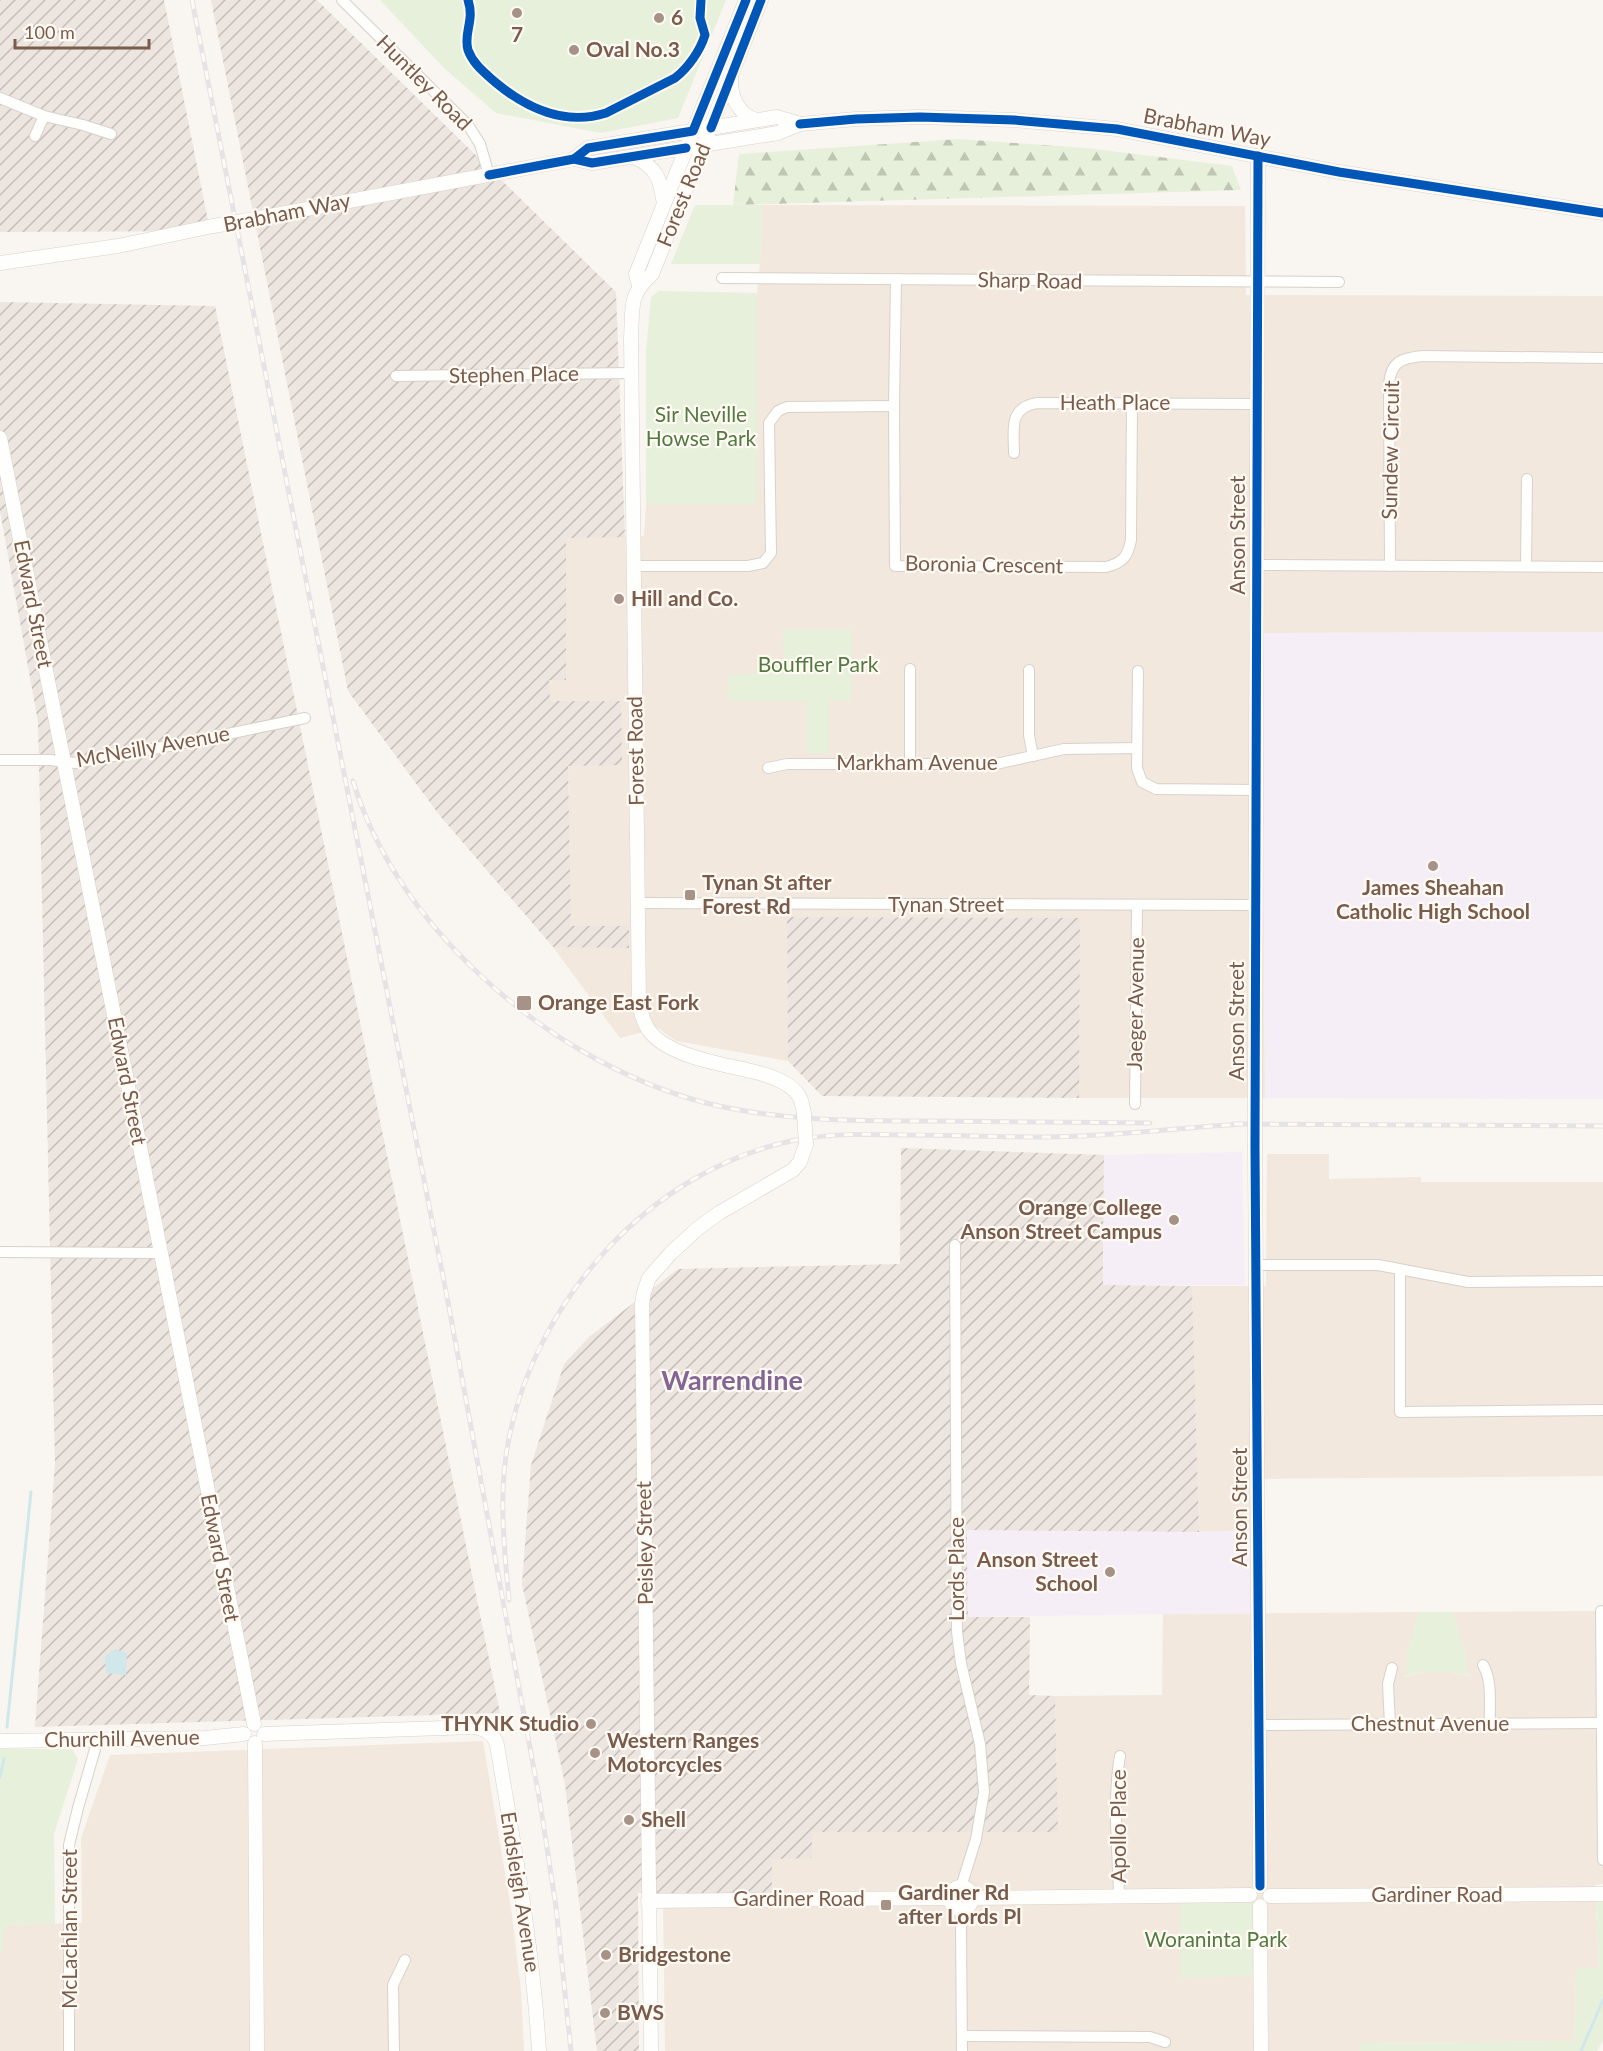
<svg xmlns="http://www.w3.org/2000/svg" width="1603" height="2051" font-family="Lato,sans-serif">
<style>
.residential{fill:#f2e8de}
.industrial{fill:url(#industrial-furrows)}
.education{fill:#f6eef6}
.forest{fill:url(#forest-firs)}
.park{fill:#e7f0db}
.water{fill:#d0e8ea}
.lines{fill:none;stroke-linecap:round;stroke-linejoin:round}
.stream{stroke:#d0e8ea;stroke-width:3}
.street-casing{stroke:#d7d1cb;stroke-width:12}
.secondary-casing{stroke:#d9d2cb;stroke-width:15}
.street{stroke:#fefefd;stroke-width:10}
.secondary{stroke:#fefefd;stroke-width:14}
.rail-casing{stroke:#e6e3e7;stroke-width:5}
.rail{stroke:#fffaf3;stroke-width:3;stroke-dasharray:9;stroke-linecap:butt}
.secondary-bridge-casing{stroke:#d9d2cb;stroke-width:15;stroke-linecap:butt}
.secondary-bridge{stroke:#fefefd;stroke-width:14}
.cycleway-casing{stroke:#fffaf3;stroke-width:13}
.cycleway{stroke:#0057b8;stroke-width:9}
.poi-dot{fill:#a69286;stroke:#fffaf3;stroke-width:2}
.labels{text-anchor:middle;stroke-width:4.5;stroke-linejoin:round;paint-order:stroke}
.poi-label{font-size:21px;font-weight:bold;fill:#7a5c4d;stroke:#fffaf3;text-anchor:start}
.street-label{font-size:21px;fill:#7a5c4d;stroke:#fffaf3}
.park-label{font-size:21px;fill:#537a41;stroke:#fffaf3}
.district-label{font-size:27px;font-weight:bold;fill:#846695;stroke:#fffaf3}
</style>
<defs>
<pattern id="industrial-furrows" width="10" height="10" patternUnits="userSpaceOnUse" patternTransform="scale(1.5)"><rect width="10" height="10" fill="#ede5e0"/><path d="M-1 1l2-2M0 10L10 0M9 11l2-2" fill="none" stroke="#c5bdb8"/></pattern>
<pattern id="forest-firs" width="22" height="20" patternUnits="userSpaceOnUse" patternTransform="scale(1.5)"><rect width="22" height="20" fill="#e7f0db"/><path d="M5 1l3.5 6h-7zM16 11l3.5 6h-7z" fill="#c0c6b4"/></pattern>
</defs>
<rect width="100%" height="100%" fill="#f9f5f0"/>
<g class="residential">
<polygon points="762,205 1245,206 1246,295 1603,296 1603,632 1262,633 1265,1098 1079,1098 1080,918 787,917 788,1061 676,1041 658,1028 620,1038 553,947 629,947 629,926 571,927 568,765 621,701 549,701 549,680 566,679 566,537 644,536 646,504 757,504 757,293 760,264"/>
<polygon points="1267,1154 1329,1154 1329,1179 1421,1177 1421,1182 1603,1182 1603,1476 1251,1479 1252,1530 1199,1532 1192,1286 1266,1286"/>
<polygon points="1603,1611 1603,1884 1595,1885 1599,1969 1576,1969 1575,2041 1360,2043 1360,2051 665,2051 663,1900 772,1899 772,1859 811,1832 1058,1832 1055,1696 1162,1695 1163,1614 1419,1612 1407,1657 1407,1671 1403,1677 1428,1671 1446,1671 1471,1676 1467,1671 1466,1657 1453,1612"/>
<polygon points="483,1741 512,1915 521,1991 524,2051 0,2051 0,1953 2,1953 5,1925 82,1923 81,1838 110,1755"/>
</g>
<g class="industrial">
<polygon points="0,0 164,0 210,231 0,232"/>
<polygon points="211,0 317,0 616,292 625,537 566,538 566,680 549,680 550,701 621,701 622,765 568,766 571,926 629,926 629,948 553,947 440,816 348,691"/>
<polygon points="0,302 215,306 500,1713 35,1727 55,1464 38,722 0,511"/>
<polygon points="787,917 1080,918 1079,1098 822,1096 788,1061"/>
<polygon points="901,1148 1104,1155 1103,1285 1192,1286 1199,1532 967,1531 968,1617 1030,1617 1029,1695 1055,1696 1058,1832 812,1832 812,1858 772,1859 772,1893 638,1893 639,2051 597,2051 565,1784 522,1584 531,1465 564,1364 589,1337 678,1269 900,1264"/>
</g>
<g class="education">
<polygon points="1603,632 1603,1099 1265,1098 1262,633"/>
<polygon points="1242,1152 1245,1285 1103,1285 1104,1155"/>
<polygon points="967,1530 1199,1532 1252,1530 1254,1613 968,1617"/>
</g>
<polygon class="forest" points="959,139 1086,148 1232,166 1241,190 733,205 739,154"/>
<g class="park">
<polygon points="380,0 726,0 678,118 601,133 496,113 445,69"/>
<polygon points="695,205 762,205 760,264 671,264"/>
<polygon points="659,291 757,293 757,504 646,504 646,351 651,297"/>
<polygon points="783,629 852,629 852,701 829,701 829,753 807,753 807,701 728,701 728,674 784,674"/>
<path d="M1419,1612H1453L1466,1657L1467,1671L1473,1676C1443,1670 1431,1670 1401,1677L1407,1671V1657Z"/>
<polygon points="0,1749 72,1749 78,1759 54,1834 55,1924 6,1925 2,1953 0,1953"/>
<polygon points="1252,1902 1253,1976 1180,1978 1180,1903"/>
<polygon points="1596,1902 1603,1902 1603,2041 1597,2051 1360,2051 1360,2043 1575,2041 1576,1969 1599,1968"/>
</g>
<polygon class="water" points="115,1649 127,1653 126,1675 106,1673 105,1656"/>
<g class="lines">
<g class="stream">
<polyline points="7,1727 31,1492"/>
<polyline points="0,1777 4,1759"/>
<polyline points="1581,2051 1603,2000"/>
</g>
<defs>
<g id="street">
<polyline points="342,0 468,125 480,144 489,175"/>
<polyline points="0,98 44,116 83,125 111,134"/>
<polyline points="35,136 44,116"/>
<polyline points="722,278 1339,282"/>
<path d="M896,279L894,406L895,566L1106,567C1123,563 1128,556 1131,540L1132,403"/>
<polyline points="396,376 632,373"/>
<path d="M1014,453C1014,429 1008,408 1037,403L1256,404"/>
<polyline points="1256,565 1603,567"/>
<polyline points="634,566 748,566 763,563 771,553 769,423 778,411 787,407 894,406"/>
<path d="M1390,566L1389,384C1391,361 1402,358 1423,356L1603,358"/>
<polyline points="1526,566 1527,479"/>
<polyline points="910,669 910,764"/>
<polyline points="1029,670 1029,735 1033,756"/>
<polyline points="1138,671 1137,768 1142,782 1156,789 1255,790"/>
<polyline points="0,760 50,760 75,763 169,746 305,718"/>
<polyline points="768,768 787,764 996,764 1064,749 1137,748"/>
<polyline points="637,903 1255,905"/>
<polyline points="1135,1104 1137,905"/>
<polyline points="955,1245 957,1632 961,1663 980,1744 984,1792 976,1839 961,1887"/>
<polyline points="0,1252 160,1253"/>
<polyline points="1256,1265 1378,1265 1468,1282 1603,1281"/>
<polyline points="1400,1270 1400,1412 1603,1410"/>
<polyline points="1601,1611 1603,1860"/>
<path d="M1483,1665C1493,1681 1489,1706 1490,1724"/>
<polyline points="1259,1725 1601,1723"/>
<polyline points="1390,1725 1388,1684 1392,1668"/>
<path d="M1119,1896C1118,1850 1112,1801 1120,1756"/>
<polyline points="962,2036 1150,2037 1165,2042"/>
<polyline points="69,2051 69,1845 78,1808 98,1739"/>
<polyline points="394,2051 393,1985 405,1960"/>
<polyline points="962,2051 961,1931 962,1909"/>
</g>
<g id="secondary">
<path d="M761,0L652,274C628,295 633,308 631,338L639,1003C641,1014 644,1025 651,1033C672,1058 729,1065 759,1073C773,1077 791,1083 799,1096C802,1101 803,1108 804,1114"/>
<path d="M731,78C730,96 738,114 756,120"/>
<path d="M634,157C658,168 660,179 664,204"/>
<polyline points="574,159 588,148 777,117 800,124"/>
<polyline points="243,221 574,159 592,163 778,133 800,124 856,119 920,117 1014,120 1117,129 1339,172 1603,213"/>
<polyline points="0,263 118,246 213,226"/>
<polyline points="639,286 636,274 746,0"/>
<polyline points="0,438 254,1724"/>
<polyline points="1255,1106 1258,156"/>
<polyline points="1255,1147 1260,1886"/>
<path d="M264,1734L474,1727C486,1729 493,1733 497,1745C514,1846 533,1948 539,2051"/>
<polyline points="0,1741 205,1738 244,1734"/>
<polyline points="255,1743 257,2051"/>
<circle cx="961" cy="1898" r="11"/>
<polyline points="1270,1896 1603,1894"/>
<polyline points="972,1898 1250,1895"/>
<polyline points="648,1901 950,1898"/>
<polyline points="1260,1906 1261,2051"/>
<polyline points="651,2051 642,1304 644,1292 649,1278 670,1254 697,1229 719,1213 793,1170 800,1162 806,1144"/>
</g>
</defs>
<use href="#street" class="street-casing"/>
<use href="#secondary" class="secondary-casing"/>
<use href="#street" class="street"/>
<use href="#secondary" class="secondary"/>
<defs>
<g id="rail">
<polyline points="192,0 448,1302 540,1802 556,1907 571,2051"/>
<path d="M353,781C376,856 422,920 478,973C541,1033 622,1081 706,1103C779,1121 853,1121 928,1121C1002,1122 1076,1122 1150,1123"/>
<polyline points="1234,1124 1603,1126"/>
<path d="M509,1600C504,1546 498,1492 509,1438C537,1299 650,1171 791,1141C829,1133 868,1134 906,1135C952,1135 997,1137 1043,1137C1109,1137 1176,1128 1242,1124"/>
</g>
</defs>
<use href="#rail" class="rail-casing"/>
<use href="#rail" class="rail"/>
<defs>
<g id="secondary-bridge">
<polyline points="213,226 243,221"/>
<polyline points="1255,1106 1255,1147"/>
<polyline points="804,1114 806,1144"/>
</g>
</defs>
<use href="#secondary-bridge" class="secondary-bridge-casing"/>
<use href="#secondary-bridge" class="secondary-bridge"/>
<defs>
<g id="cycleway">
<path d="M468,0C475,21 463,33 468,50C473,64 485,73 495,82C526,108 565,126 606,113L675,78C688,68 700,51 705,35L700,18L701,0"/>
<polyline points="800,124 856,119 920,117 1014,120 1117,129 1339,172 1603,213"/>
<polyline points="711,128 761,0"/>
<polyline points="1258,156 1255,1147 1260,1886"/>
<polyline points="574,159 588,148 693,131 746,0"/>
<polyline points="489,175 574,159 592,163 686,148"/>
</g>
</defs>
<use href="#cycleway" class="cycleway-casing"/>
<use href="#cycleway" class="cycleway"/>
</g>
<g class="poi-dot">
<circle cx="517" cy="13" r="6"/>
<circle cx="659" cy="18" r="6"/>
<circle cx="574" cy="50" r="6"/>
<circle cx="619" cy="599" r="6"/>
<circle cx="1433" cy="866" r="6"/>
<rect x="684" y="889" width="12" height="12" rx="3"/>
<rect x="516" y="995" width="16" height="16" rx="3"/>
<circle cx="1174" cy="1220" r="6"/>
<circle cx="1110" cy="1572" r="6"/>
<circle cx="591" cy="1724" r="6"/>
<circle cx="595" cy="1753" r="6"/>
<circle cx="629" cy="1820" r="6"/>
<rect x="880" y="1899" width="12" height="12" rx="3"/>
<circle cx="606" cy="1955" r="6"/>
<circle cx="605" cy="2013" r="6"/>
</g>
<g class="labels">
<g class="poi-label">
<text x="671" y="25">6</text>
<text x="517" y="42" text-anchor="middle">7</text>
<text x="586" y="57">Oval No.3</text>
<text x="631" y="606">Hill and Co.</text>
<text x="702" y="890">Tynan St after<tspan x="702" dy="24">Forest Rd</tspan></text>
<text x="1433" y="895" text-anchor="middle">James Sheahan<tspan x="1433" dy="24">Catholic High School</tspan></text>
<text x="538" y="1010">Orange East Fork</text>
<text x="1162" y="1215" text-anchor="end">Orange College<tspan x="1162" dy="24">Anson Street Campus</tspan></text>
<text x="1098" y="1567" text-anchor="end">Anson Street<tspan x="1098" dy="24">School</tspan></text>
<text x="579" y="1731" text-anchor="end">THYNK Studio</text>
<text x="607" y="1748">Western Ranges<tspan x="607" dy="24">Motorcycles</tspan></text>
<text x="641" y="1827">Shell</text>
<text x="898" y="1900">Gardiner Rd<tspan x="898" dy="24">after Lords Pl</tspan></text>
<text x="618" y="1962">Bridgestone</text>
<text x="617" y="2020">BWS</text>
</g>
<g class="street-label">
<text transform="translate(424 83) rotate(45)" y="7">Huntley Road</text>
<text transform="translate(1207 128) rotate(11)" y="7">Brabham Way</text>
<text transform="translate(684 195) rotate(-68)" y="7">Forest Road</text>
<text transform="translate(287 213) rotate(-11)" y="7">Brabham Way</text>
<text transform="translate(1030 281) rotate(1)" y="7">Sharp Road</text>
<text transform="translate(514 375) rotate(-1)" y="7">Stephen Place</text>
<text x="1115" y="410">Heath Place</text>
<text transform="translate(1391 450) rotate(-89)" y="7">Sundew Circuit</text>
<text transform="translate(1238 535) rotate(-90)" y="7">Anson Street</text>
<text transform="translate(984 565) rotate(1)" y="7">Boronia Crescent</text>
<text transform="translate(33 604) rotate(79)" y="7">Edward Street</text>
<text transform="translate(153 747) rotate(-10)" y="7">McNeilly Avenue</text>
<text transform="translate(636 751) rotate(-91)" y="7">Forest Road</text>
<text x="917" y="770">Markham Avenue</text>
<text x="946" y="912">Tynan Street</text>
<text transform="translate(1136 1004) rotate(-89)" y="7">Jaeger Avenue</text>
<text transform="translate(1237 1021) rotate(-90)" y="7">Anson Street</text>
<text transform="translate(127 1081) rotate(79)" y="7">Edward Street</text>
<text transform="translate(1240 1507) rotate(-90)" y="7">Anson Street</text>
<text transform="translate(645 1543) rotate(-91)" y="7">Peisley Street</text>
<text transform="translate(220 1558) rotate(79)" y="7">Edward Street</text>
<text transform="translate(957 1569) rotate(-90)" y="7">Lords Place</text>
<text x="1430" y="1731">Chestnut Avenue</text>
<text transform="translate(122 1739) rotate(-1)" y="7">Churchill Avenue</text>
<text transform="translate(1119 1826) rotate(-90)" y="7">Apollo Place</text>
<text transform="translate(520 1892) rotate(81)" y="7">Endsleigh Avenue</text>
<text x="1437" y="1902">Gardiner Road</text>
<text x="799" y="1906">Gardiner Road</text>
<text transform="translate(70 1929) rotate(-90)" y="7">McLachlan Street</text>
</g>
<g class="park-label">
<text x="701" y="422">Sir Neville<tspan x="701" dy="24">Howse Park</tspan></text>
<text x="818" y="672">Bouffler Park</text>
<text x="1216" y="1947">Woraninta Park</text>
</g>
<g class="district-label">
<text x="732" y="1390">Warrendine</text>
</g>
</g>
<path d="M15 39v9h134v-9" fill="none" stroke="#7a5c4d" stroke-width="3"/>
<text x="24" y="39" font-size="18" fill="#7a5c4d" stroke="#fffaf3" stroke-width="4.5" paint-order="stroke">100 m</text>
</svg>
